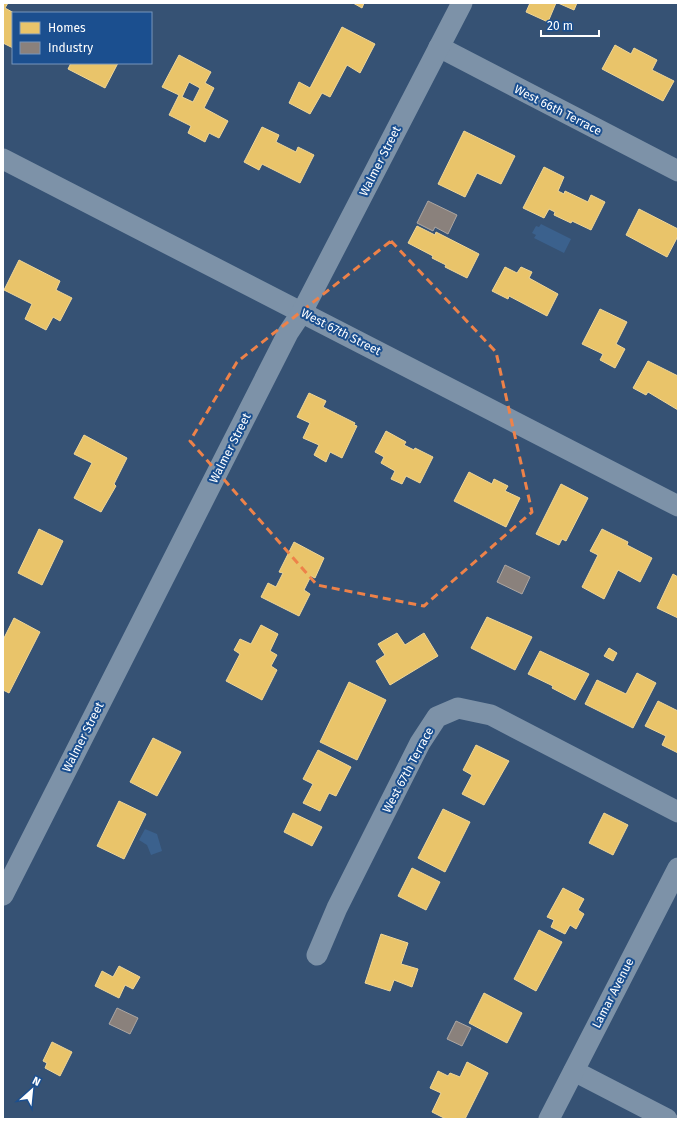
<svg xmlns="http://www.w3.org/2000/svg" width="681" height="1122" font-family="'Fira Sans',sans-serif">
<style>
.water{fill:#3b618d}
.homes{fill:#e9c46a;stroke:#f0d697;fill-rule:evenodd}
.industry{fill:#8a817c;stroke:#ada7a3}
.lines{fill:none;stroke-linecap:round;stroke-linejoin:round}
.minor{stroke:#7d92a8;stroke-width:21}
.marked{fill:none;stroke:#ee8249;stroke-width:3;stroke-dasharray:8 5;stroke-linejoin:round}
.labels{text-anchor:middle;stroke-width:4;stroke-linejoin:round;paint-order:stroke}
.street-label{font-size:12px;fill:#fff;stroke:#1b4f8f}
</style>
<rect width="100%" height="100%" fill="#365274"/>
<g class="water">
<polygon points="541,224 571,239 564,253 534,238 536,235 532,233 536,226 539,227"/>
<polygon points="145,829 157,834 162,851 151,855 147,845 139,840"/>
</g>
<g class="homes">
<polygon points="3,3 8,3 5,8 14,13 13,48 3,43"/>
<polygon points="353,3 364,3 362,8"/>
<polygon points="530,3 556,3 548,22 526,12"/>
<polygon points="558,3 577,3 574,10"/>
<polygon points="342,27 375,44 360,73 347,65 330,97 322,93 310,114 289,103 299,82 310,88"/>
<polygon points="615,45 631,54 634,48 657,60 652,70 674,81 663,101 602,69"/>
<path d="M179,55L211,72L205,83L214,88L204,108L228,121L219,138L209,133L205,142L188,133L191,126L169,115L179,95L162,87ZM189,82L200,88L193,102L182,97Z"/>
<polygon points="71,63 118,63 105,88 68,69"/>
<polygon points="262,127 279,135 276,142 296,152 298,147 314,155 300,183 262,164 259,170 244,162"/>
<polygon points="464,131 515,156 501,184 477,173 465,197 438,184"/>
<polygon points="544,167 564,177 558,191 564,194 565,191 588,202 591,195 605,202 591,230 572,221 571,223 554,215 555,212 549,209 544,218 523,208"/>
<polygon points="639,209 678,229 678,236 667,257 626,235"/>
<polygon points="417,226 435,235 436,232 479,254 467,278 445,267 446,265 432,258 433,256 408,243"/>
<polygon points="19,260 60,281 56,290 72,298 60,321 53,317 46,330 25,319 32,304 4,290"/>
<polygon points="505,267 517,273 521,267 532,272 529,278 558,294 547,316 509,296 508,299 492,291"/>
<polygon points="600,309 627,322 616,344 625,349 615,368 600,360 603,354 582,344"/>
<polygon points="648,361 678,376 678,410 648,392 646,395 633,388"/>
<polygon points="309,393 326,401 323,407 355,423 354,425 357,426 342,458 330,452 326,462 314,455 319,445 303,438 310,423 297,417"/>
<polygon points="386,431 406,442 404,445 414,450 415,448 433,457 420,483 406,476 402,484 391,479 395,471 381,463 384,457 375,452"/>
<polygon points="84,435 127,458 114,484 116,486 101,512 74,498 92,463 74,454"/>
<polygon points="469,472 492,484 494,479 508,486 505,491 520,498 506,527 454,501"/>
<polygon points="561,484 588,498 566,541 562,539 559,545 536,534"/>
<polygon points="39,529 63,541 42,585 18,573"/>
<polygon points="602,529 628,542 627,545 652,558 640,582 618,570 604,599 582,587 598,555 590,551"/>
<polygon points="294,542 324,558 315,578 311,576 304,590 310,594 299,616 261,597 268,583 276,587 283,573 279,572"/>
<polygon points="673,574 678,577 678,618 657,608"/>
<polygon points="487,617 532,637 515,670 471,648"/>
<polygon points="14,618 40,632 9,693 3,690 3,640"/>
<polygon points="261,625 278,634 270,651 277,655 271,666 277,670 262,700 226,681 240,654 234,650 240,639 251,644"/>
<polygon points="397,633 405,645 424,633 438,656 390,685 376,661 385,655 378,644"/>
<polygon points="609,648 617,653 613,661 604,656"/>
<polygon points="540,651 589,674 575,700 552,688 553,686 528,674"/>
<polygon points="637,673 656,683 633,728 585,704 597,680 626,694"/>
<polygon points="349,682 386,700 357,760 320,742"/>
<polygon points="658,701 678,711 678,753 662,745 666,736 645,726"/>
<polygon points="153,738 181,752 157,796 130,782"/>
<polygon points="476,745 509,761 484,805 462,794 472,775 463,770"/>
<polygon points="318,750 351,767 336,796 329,793 320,811 303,803 313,784 303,779"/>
<polygon points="119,801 146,814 124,859 97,846"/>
<polygon points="443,809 470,822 445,872 418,858"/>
<polygon points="293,813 322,827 312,846 284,832"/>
<polygon points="604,813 628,825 613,855 589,843"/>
<polygon points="412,868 440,882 426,910 398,896"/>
<polygon points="563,888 584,899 578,910 584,914 576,929 570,925 565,934 551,927 554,920 547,917"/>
<polygon points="539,930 562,942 536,991 514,979"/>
<polygon points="381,934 408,943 401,964 418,969 412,987 394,980 390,991 365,983"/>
<polygon points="119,966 140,977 133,989 125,985 119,998 95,986 102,971 113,977"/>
<polygon points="484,993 522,1013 507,1043 469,1023"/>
<polygon points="52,1042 72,1052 60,1076 45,1068 47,1063 43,1061"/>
<polygon points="467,1062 488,1073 465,1119 446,1119 432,1112 441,1093 430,1088 438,1071 448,1076 450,1073 460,1077"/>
</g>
<g class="industry">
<polygon points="428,201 457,215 448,234 435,227 433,231 417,223"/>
<polygon points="505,565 530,577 522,594 497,582"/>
<polygon points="117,1008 138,1018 130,1034 109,1024"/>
<polygon points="456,1021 471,1028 462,1046 447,1039"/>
</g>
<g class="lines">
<g class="minor">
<polyline points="439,47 678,171"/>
<polyline points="3,159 678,506"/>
<polyline points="3,895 288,333 302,312 462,3"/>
<polyline points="317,955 337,908 420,743 437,717 458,708 491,715 678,812"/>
<polyline points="574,1071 667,1119"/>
<polyline points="549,1119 678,868"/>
</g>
</g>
<path class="marked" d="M391,241L496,352L532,512L424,606L317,585L190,441L237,362Z"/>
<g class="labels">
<g class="street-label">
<text transform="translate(558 110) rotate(27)" y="4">West 66th Terrace</text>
<text transform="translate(380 161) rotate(-63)" y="4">Walmer Street</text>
<text transform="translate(341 332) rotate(27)" y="4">West 67th Street</text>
<text transform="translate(230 448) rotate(-63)" y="4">Walmer Street</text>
<text transform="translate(83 737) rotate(-63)" y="4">Walmer Street</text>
<text transform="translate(408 770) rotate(-62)" y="4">West 67th Terrace</text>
<text transform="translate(613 993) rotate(-63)" y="4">Lamar Avenue</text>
</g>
</g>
<rect width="681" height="1122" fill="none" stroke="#ffffff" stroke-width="8"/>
<rect x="12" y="12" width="140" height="52" fill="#1b4f8f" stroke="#7695bc"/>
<rect x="20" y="22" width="20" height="12" fill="#e9c46a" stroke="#7695bc"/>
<text x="48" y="32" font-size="12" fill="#ffffff">Homes</text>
<rect x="20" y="42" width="20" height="12" fill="#8a817c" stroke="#7695bc"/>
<text x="48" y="52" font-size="12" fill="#ffffff">Industry</text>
<g transform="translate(32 1090) rotate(27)" stroke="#1b4f8f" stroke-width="3" paint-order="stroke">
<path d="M0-3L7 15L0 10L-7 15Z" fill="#ffffff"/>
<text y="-6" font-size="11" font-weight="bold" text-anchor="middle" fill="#ffffff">N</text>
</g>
<path d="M541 30v6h58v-6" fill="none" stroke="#ffffff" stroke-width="2"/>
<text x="547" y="30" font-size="12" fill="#ffffff" stroke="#1b4f8f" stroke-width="3" paint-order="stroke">20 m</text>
</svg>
